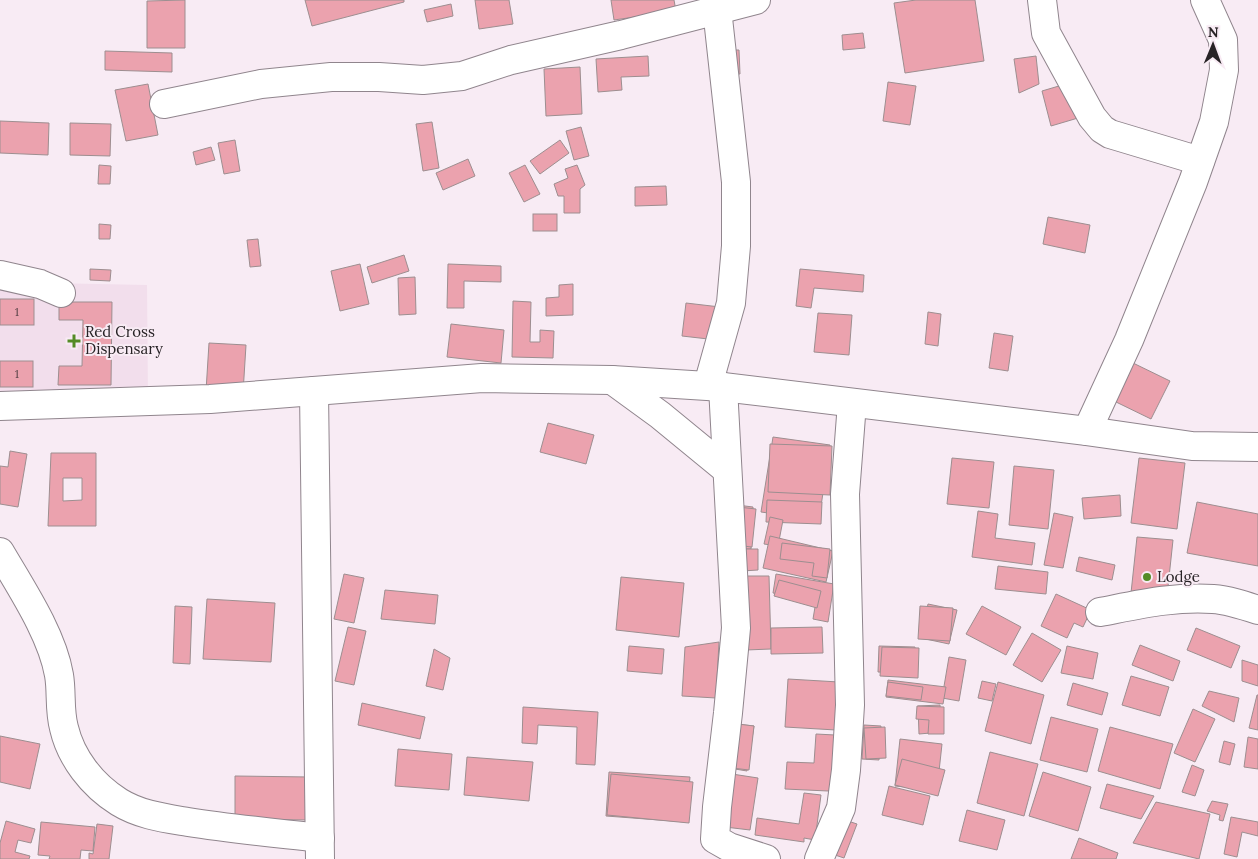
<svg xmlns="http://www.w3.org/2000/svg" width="1258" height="859" font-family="Lora,serif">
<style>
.built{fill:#f2deec}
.building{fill:#eba2ae;stroke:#9d8e90;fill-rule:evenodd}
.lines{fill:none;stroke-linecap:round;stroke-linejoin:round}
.minor-casing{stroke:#90858d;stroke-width:30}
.minor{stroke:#fff;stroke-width:28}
.poi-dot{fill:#558b26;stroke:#f8ebf4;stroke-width:2}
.labels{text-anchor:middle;stroke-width:4;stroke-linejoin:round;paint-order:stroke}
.number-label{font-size:12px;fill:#594348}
.poi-label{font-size:15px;fill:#282326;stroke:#f8ebf4;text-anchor:start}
</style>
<rect width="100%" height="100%" fill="#f8ebf4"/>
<polygon class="built" points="0,282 147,285 148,397 0,400"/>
<g class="building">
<polygon points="185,0 185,48 147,48 147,1"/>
<polygon points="305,0 404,0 404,2 312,26"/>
<polygon points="475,0 509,0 513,24 479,29"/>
<polygon points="611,0 674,0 676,11 614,20"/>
<polygon points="916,0 975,0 984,61 905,73 894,3"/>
<polygon points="451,4 453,16 427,22 424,10"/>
<polygon points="863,33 865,48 843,50 842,35"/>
<polygon points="727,50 739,50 740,74 728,74"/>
<polygon points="105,51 172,53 172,72 105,70"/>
<polygon points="648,56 649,76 621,77 622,90 598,92 596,59"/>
<polygon points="1036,56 1039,84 1019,93 1014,59"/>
<polygon points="580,67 582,114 546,116 544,69"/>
<polygon points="888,82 916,86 910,125 883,121"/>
<polygon points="1069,83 1078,118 1051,126 1042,91"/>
<polygon points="148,84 158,135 126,141 115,90"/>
<polygon points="0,121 49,123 48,155 0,153"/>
<polygon points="432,122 439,168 423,171 416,124"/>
<polygon points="70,123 111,124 110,156 70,155"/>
<polygon points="581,127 589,156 574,160 566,131"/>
<polygon points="235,140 240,171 224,174 218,143"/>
<polygon points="560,140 569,153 540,174 530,161"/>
<polygon points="211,147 215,160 196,165 193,152"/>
<polygon points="468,159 475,176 443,190 436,173"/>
<polygon points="99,165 111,166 110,184 98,184"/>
<polygon points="525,165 540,194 524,202 509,173"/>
<polygon points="577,165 585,185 580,189 580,213 564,213 564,196 558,196 554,184 568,178 565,169"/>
<polygon points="666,186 667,205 635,206 635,187"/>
<rect x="533" y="214" width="24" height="17"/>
<polygon points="1048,217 1090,225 1085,253 1043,244"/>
<polygon points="99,224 111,225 110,239 99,239"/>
<polygon points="258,239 261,266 250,267 247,240"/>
<polygon points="404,255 409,271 372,283 367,267"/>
<polygon points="360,264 369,304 340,311 331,271"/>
<polygon points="448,264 501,266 501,282 464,281 464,308 447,308"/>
<polygon points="90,269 111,270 110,281 90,280"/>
<polygon points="800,269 864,275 863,292 814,288 811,308 796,306"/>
<polygon points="415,277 416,314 399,315 398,278"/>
<polygon points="573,284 573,315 546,316 546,298 559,297 559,285"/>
<rect x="0" y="299" width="34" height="26"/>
<polygon points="513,301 531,302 530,342 540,342 540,330 554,331 553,358 512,357"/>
<polygon points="59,302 112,302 111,385 58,385 59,366 82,366 83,320 59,320"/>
<polygon points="686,303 720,307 717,340 682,336"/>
<polygon points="928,312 941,314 938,346 925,344"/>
<polygon points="818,313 852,315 849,355 814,352"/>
<polygon points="451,324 504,330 501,363 447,357"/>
<polygon points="994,333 1013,336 1008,371 989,368"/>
<polygon points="209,343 246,345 243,393 206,391"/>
<rect x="0" y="361" width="33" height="26"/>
<polygon points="1133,363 1170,381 1151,419 1114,401"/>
<polygon points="548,423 594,435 586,464 540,452"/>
<polygon points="773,437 830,445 819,520 761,512"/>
<polygon points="770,444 832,446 830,495 768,492"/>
<polygon points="10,451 27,454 18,507 0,504 0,466 8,467"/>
<path d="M51,453H96V526H48ZM63,478H82V500L63,501Z"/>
<polygon points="952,458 994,462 989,508 947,504"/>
<polygon points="1139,458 1185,463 1177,529 1131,523"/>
<polygon points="1014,466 1054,470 1048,529 1009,525"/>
<polygon points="1120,495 1121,516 1084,519 1082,498"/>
<polygon points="767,500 822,502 821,524 766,522"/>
<polygon points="1197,502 1258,514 1258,566 1187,553"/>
<polygon points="737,505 753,507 751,549 735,549"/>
<polygon points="738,507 756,509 752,547 734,545"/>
<polygon points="978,511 998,514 995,538 1035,543 1032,565 972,557"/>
<polygon points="1054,513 1073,517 1063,568 1044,565"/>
<polygon points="770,517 783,520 778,546 764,544"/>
<polygon points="770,536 833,551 826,582 763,568"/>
<polygon points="1137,537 1173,540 1167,596 1131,593"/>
<polygon points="782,543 830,549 827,578 812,576 814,563 780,559"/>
<polygon points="741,549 758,549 758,570 742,571"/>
<polygon points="1079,557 1115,565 1112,580 1076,571"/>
<polygon points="998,566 1048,572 1046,594 995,589"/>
<polygon points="344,574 364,578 354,623 334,619"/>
<polygon points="776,574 834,584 828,622 813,619 816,601 773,593"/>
<polygon points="744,576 769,576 771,649 746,650"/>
<polygon points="621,577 684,583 679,637 616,630"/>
<polygon points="779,580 821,591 817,608 774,596"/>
<polygon points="385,590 438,595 435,624 381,619"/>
<polygon points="1056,594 1091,610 1083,627 1074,623 1067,638 1041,626"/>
<polygon points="207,599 275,603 271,662 203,659"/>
<polygon points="928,604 957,610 949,644 921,638"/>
<polygon points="175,606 192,607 190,664 173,663"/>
<polygon points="920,606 953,608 950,641 918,639"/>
<polygon points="982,606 1021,627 1006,655 966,634"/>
<polygon points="348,627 366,631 354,685 335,681"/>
<polygon points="822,627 823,653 771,654 771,628"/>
<polygon points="1196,628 1240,646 1231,668 1187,650"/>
<polygon points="1032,633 1061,650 1042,682 1013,665"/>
<polygon points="719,642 716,698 682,696 685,647"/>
<polygon points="1140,645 1180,661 1173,681 1132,665"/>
<polygon points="629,646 664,649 662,674 627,671"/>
<polygon points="879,646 915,647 915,673 878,672"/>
<polygon points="1067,646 1098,653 1093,679 1061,673"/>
<polygon points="882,647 919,648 918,678 880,676"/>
<polygon points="434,649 450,658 443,690 426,686"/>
<polygon points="949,657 966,660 959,701 942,698"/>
<polygon points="1242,660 1258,665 1258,686 1242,681"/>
<polygon points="1131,676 1169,687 1160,716 1122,705"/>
<polygon points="788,679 839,682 836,730 785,727"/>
<polygon points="888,680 946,687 943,704 886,697"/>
<polygon points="982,681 996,684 992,701 978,698"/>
<polygon points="888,682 923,687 921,700 886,696"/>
<polygon points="998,682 1044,695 1031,744 985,731"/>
<polygon points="1073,683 1108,693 1102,715 1067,705"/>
<polygon points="1209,691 1239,698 1234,722 1202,706"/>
<polygon points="1257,695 1258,695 1258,730 1249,728"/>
<polygon points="362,703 425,717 420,739 358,725"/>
<polygon points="940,705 942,732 919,734 918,706"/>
<polygon points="917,706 944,707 944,734 928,734 929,720 916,719"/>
<polygon points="523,707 598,712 595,765 576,764 577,727 538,725 537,744 522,743"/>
<polygon points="1193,709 1215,719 1195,762 1174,753"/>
<polygon points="1051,717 1098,729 1087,772 1040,760"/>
<polygon points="735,724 754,726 747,771 729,768"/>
<polygon points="738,724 754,726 749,770 732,768"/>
<polygon points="864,725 881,726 879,760 862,759"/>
<polygon points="885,727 886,758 866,759 864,728"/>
<polygon points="1110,727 1173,744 1160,789 1098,771"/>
<polygon points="816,734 835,735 836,790 829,790 828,791 785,789 787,762 814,763"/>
<polygon points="0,736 40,744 30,789 0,782"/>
<polygon points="1248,737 1258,739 1258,769 1244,767"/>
<polygon points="900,739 942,744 937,790 895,786"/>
<polygon points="1224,741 1235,744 1230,765 1219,762"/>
<polygon points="398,749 452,754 449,790 395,786"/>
<polygon points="990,752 1038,764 1024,816 977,803"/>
<polygon points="467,757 533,762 529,801 464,795"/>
<polygon points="902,759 945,770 938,796 895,785"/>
<polygon points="1192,765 1204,770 1195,796 1182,792"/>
<polygon points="609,772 690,777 686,822 606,816"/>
<polygon points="1043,772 1091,787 1078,831 1029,816"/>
<polygon points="611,774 693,782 689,823 607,815"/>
<polygon points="732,774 758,778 750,830 725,827"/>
<polygon points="235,776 310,777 310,820 235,819"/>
<polygon points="1107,784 1154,796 1141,819 1100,808"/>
<polygon points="889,786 930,796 923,825 882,815"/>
<polygon points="804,793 821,795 815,840 804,838 804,842 755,835 757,818 799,824"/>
<polygon points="1212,801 1228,804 1223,821 1219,820 1220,815 1207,811"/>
<polygon points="1156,802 1210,814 1199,859 1133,843"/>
<polygon points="967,810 1005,820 997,850 959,841"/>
<polygon points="1231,817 1258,822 1258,836 1242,832 1237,857 1224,854"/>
<polygon points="845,820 857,824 844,858 832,854"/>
<polygon points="6,821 35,829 31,843 18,840 15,852 30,856 29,859 0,859 0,843"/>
<polygon points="41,822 95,827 93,851 81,850 80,859 49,859 50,856 38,855"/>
<polygon points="97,824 113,826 109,859 89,859 89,853 93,854"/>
<polygon points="1079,838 1118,853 1116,859 1071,859"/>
</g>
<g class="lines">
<defs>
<g id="minor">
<polyline points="1042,0 1046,33 1092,117 1102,129 1110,134 1200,161"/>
<polyline points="164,104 261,84 331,77 379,77 423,80 462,76 511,60 621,35 756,0"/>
<polyline points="0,275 40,284 61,293"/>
<polyline points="612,380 660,415 727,470"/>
<polyline points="708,385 731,303 736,246 736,182 717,9"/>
<polyline points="723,387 736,628 728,713 717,807 715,839 729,847 766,859"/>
<polyline points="314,391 320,859"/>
<polyline points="0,406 210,399 482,378 612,380 723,387 1087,431 1192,446 1258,447"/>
<polyline points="1087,431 1129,340 1193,182 1214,122 1224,70 1223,40 1205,0"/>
<path d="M0,552C21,588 52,634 59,675C62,692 59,710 64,728C71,758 92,785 119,802C140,815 164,818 188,822C232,829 276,833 320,838"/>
<path d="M1100,612C1137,605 1175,596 1213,599C1228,600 1243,605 1258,610"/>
<polyline points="819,859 841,808 846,770 850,705 845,494 852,403"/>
</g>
</defs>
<use href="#minor" class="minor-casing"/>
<use href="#minor" class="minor"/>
</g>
<g class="poi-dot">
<path d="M71.5 333.5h5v5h5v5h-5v5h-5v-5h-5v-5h5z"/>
<circle cx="1147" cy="577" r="5"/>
</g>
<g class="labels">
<g class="number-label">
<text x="17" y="316">1</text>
<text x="17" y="378">1</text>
</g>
<g class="poi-label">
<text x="85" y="337">Red Cross<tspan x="85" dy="17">Dispensary</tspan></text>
<text x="1157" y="582">Lodge</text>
</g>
</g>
<g transform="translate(1213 45) rotate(1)" stroke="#f8ebf4" stroke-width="4" paint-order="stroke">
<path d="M0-4L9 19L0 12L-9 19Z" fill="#282326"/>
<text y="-8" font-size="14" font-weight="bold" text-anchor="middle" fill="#282326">N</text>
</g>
</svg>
